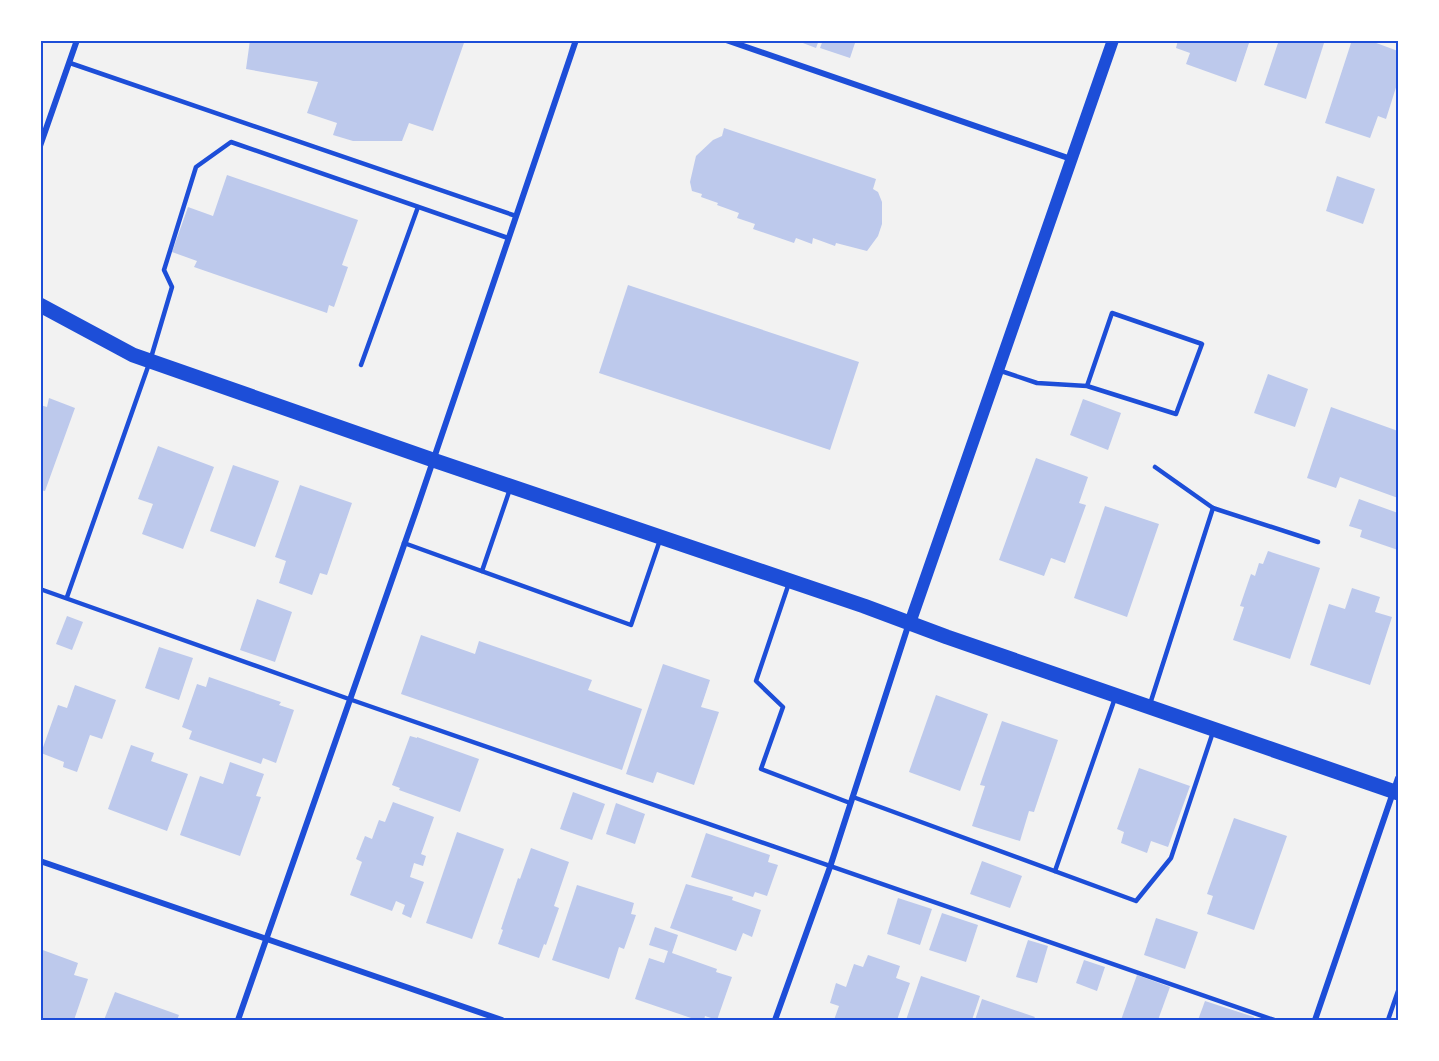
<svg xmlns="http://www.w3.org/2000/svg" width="1439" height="1061" font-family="Lato,sans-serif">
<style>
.building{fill:#bdc9ec}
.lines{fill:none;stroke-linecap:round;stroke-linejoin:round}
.service{stroke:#1d4ed8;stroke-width:4.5}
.minor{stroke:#1d4ed8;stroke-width:6}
.secondary{stroke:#1d4ed8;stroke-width:12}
.primary{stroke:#1d4ed8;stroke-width:15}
.neatline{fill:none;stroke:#1d4ed8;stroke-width:2}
</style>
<rect width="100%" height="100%" fill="#f2f2f2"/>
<g class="building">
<polygon points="250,40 465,40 433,131 409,123 402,141 353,141 333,135 337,123 307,113 318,82 246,69"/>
<polygon points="795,40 819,40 816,48"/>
<polygon points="823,40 856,40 850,58 820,48"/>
<polygon points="1178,40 1250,40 1236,82 1186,64 1190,53 1176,48"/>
<polygon points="1279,40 1325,40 1306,99 1264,85"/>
<polygon points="1352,40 1368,40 1398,51 1398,81 1386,119 1378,116 1370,138 1325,123"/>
<polygon points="724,128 876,179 873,189 878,192 882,202 882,224 878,236 867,251 836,243 835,246 813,238 812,244 796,238 794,243 753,229 755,224 737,218 739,213 717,205 718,203 701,197 702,194 692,191 690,182 696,156 713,140 722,136"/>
<polygon points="227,175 358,220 342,265 348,267 334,307 329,305 327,313 194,267 197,261 172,252 188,207 213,216"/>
<polygon points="1337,176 1375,189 1363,224 1326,211"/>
<polygon points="628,285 859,362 830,450 599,373"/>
<polygon points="1268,374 1308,389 1295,427 1254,413"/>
<polygon points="49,398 75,408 45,491 40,490 40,405 47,407"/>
<polygon points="1083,399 1121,413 1108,450 1070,435"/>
<polygon points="1331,407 1398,431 1398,498 1340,477 1336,488 1307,478"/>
<polygon points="158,446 214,467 183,549 142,534 153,504 138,499"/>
<polygon points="1036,458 1088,477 1079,503 1086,505 1065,563 1051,558 1044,576 999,560"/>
<polygon points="233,465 279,481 255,547 210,531"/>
<polygon points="300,485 352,503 327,575 320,573 312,595 279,583 286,561 275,557"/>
<polygon points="1359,499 1398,513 1398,550 1360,537 1362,530 1349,526"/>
<polygon points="1105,506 1159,524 1127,617 1074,598"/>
<polygon points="1268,551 1320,568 1290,659 1233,640 1244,607 1240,606 1251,574 1255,576 1259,563 1263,564"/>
<polygon points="1352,588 1380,597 1375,612 1392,617 1370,685 1310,665 1329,604 1345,609"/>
<polygon points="257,599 292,612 275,662 240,650"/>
<polygon points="67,616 83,622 72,650 56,644"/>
<polygon points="421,635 475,654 479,641 592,680 588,690 642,709 622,770 401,694"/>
<polygon points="159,647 193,658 179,700 145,688"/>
<polygon points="663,664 710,680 701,707 719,712 694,785 657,772 653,783 626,774"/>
<polygon points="209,677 281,702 279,705 294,710 276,763 263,758 261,764 189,739 192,731 182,727 197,684 206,687"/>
<polygon points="75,685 116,700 102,739 90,735 77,772 63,767 64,762 41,753 58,705 67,708"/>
<polygon points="936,695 988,714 960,791 909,772"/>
<polygon points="1002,721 1058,740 1034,812 1029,811 1020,841 972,826 985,786 980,785"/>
<polygon points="410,736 417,738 417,737 479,759 460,812 399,790 400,788 392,785"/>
<polygon points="131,745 154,753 151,761 188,774 167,831 108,809"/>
<polygon points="230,762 264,774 256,796 261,797 240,856 180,835 200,776 223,784"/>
<polygon points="1139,768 1190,786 1168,847 1151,841 1147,853 1121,843 1124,832 1117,829"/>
<polygon points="573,792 605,804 592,840 560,829"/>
<polygon points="393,802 434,817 421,854 426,856 423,866 414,863 410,877 424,882 411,918 402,914 405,905 396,901 392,911 350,895 362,862 356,859 365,836 372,839 379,820 385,822"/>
<polygon points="616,803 645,814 635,844 606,834"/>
<polygon points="1234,818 1287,836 1254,930 1207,914 1213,896 1207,894"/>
<polygon points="457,832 504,849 472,939 426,923"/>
<polygon points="706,833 770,855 768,862 778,865 767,896 755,892 753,897 691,877"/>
<polygon points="531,848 569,862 554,906 559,908 546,945 544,944 539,958 498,944 503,930 501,929 518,878 520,879"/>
<polygon points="982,861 1022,876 1010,908 970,894"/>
<polygon points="686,884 733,897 732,900 761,910 752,937 743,933 736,951 670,928"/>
<polygon points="577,885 634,903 631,914 636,915 624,949 619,947 609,979 552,960"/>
<polygon points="898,898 932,909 920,945 887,934"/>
<polygon points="942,913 978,925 966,962 929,950"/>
<polygon points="1156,918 1198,932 1185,969 1144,955"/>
<polygon points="655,927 678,935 672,953 717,969 716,972 732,977 717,1020 705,1016 704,1020 697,1020 635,999 649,958 664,963 668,951 649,945"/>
<polygon points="1028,940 1048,946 1037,983 1016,977"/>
<polygon points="40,949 78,963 74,975 88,979 74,1020 40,1020"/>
<polygon points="868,955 900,966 896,978 910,983 897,1020 834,1020 839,1006 830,1003 836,983 846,987 854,964 863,967"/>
<polygon points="1084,960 1105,967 1097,991 1076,983"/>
<polygon points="1137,975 1170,987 1158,1020 1121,1020"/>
<polygon points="921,976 980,996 972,1020 906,1020"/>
<polygon points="115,992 179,1015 177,1020 104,1020"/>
<polygon points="982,999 1035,1017 1033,1020 975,1020"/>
<polygon points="1205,1001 1254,1017 1253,1020 1198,1020"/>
</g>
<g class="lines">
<g class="service">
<polyline points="70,63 516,216"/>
<polyline points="361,365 418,207"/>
<polyline points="1001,371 1037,383 1087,386 1176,414 1202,344 1112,313 1087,386"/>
<polyline points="1155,467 1213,508 1318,542"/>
<polyline points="404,543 631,625 660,540"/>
<polyline points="482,571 510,489"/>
<polyline points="789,583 756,681 783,707 761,769 850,803"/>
<polyline points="40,589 349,699 1274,1020"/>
<polyline points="67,597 150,361 172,287 164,270 196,167 231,142 508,238"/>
<polyline points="1150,704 1213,508"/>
<polyline points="853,797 1136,901 1171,858 1213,732"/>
<polyline points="1055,871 1115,698"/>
<polyline points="1388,1020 1398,991"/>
</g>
<g class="minor">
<polyline points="726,40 1071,159"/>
<polyline points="40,146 77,40"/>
<polyline points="40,861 502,1020"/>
<polyline points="238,1020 417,508 576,40"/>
<polyline points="775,1020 830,867 909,623"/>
<polyline points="1315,1020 1398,778"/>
</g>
<polyline class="secondary" points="910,623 1113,40"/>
<polyline class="primary" points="40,305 133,355 433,460 864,606 947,637 1398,793"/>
</g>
<rect width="1439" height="1061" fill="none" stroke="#ffffff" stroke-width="84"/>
<rect x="42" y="42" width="1355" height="977" class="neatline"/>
</svg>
